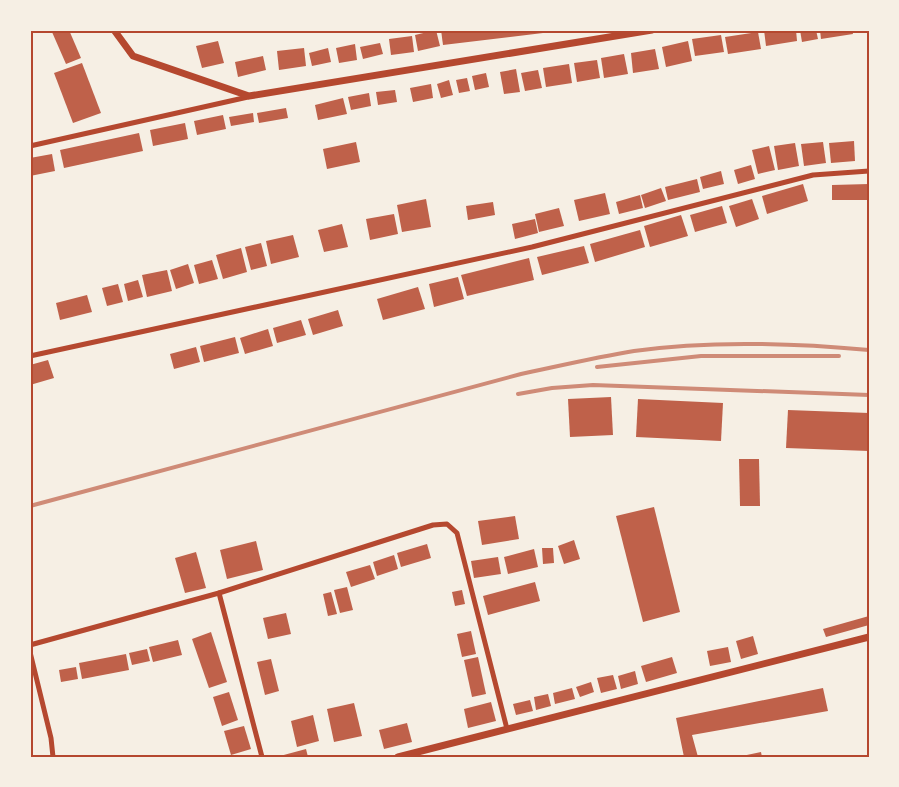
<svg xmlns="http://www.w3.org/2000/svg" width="899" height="787" font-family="Overpass,sans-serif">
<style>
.building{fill:#bf614a}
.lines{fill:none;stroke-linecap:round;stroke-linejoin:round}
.minor{stroke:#b5482f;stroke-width:5}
.tertiary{stroke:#b5482f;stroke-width:7}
.rail{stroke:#cf8b77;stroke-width:4}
.neatline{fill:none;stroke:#b5482f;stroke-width:2}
</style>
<rect width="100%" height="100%" fill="#f6efe4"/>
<g class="building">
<polygon points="57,30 69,30 81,58 66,64 52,32"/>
<polygon points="436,30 440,46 418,51 415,35"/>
<polygon points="441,30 543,30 543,33 443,45"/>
<polygon points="764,30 796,30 797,41 766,46"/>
<polygon points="800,30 816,30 818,39 802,42"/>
<polygon points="820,30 852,30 853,34 821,39"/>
<polygon points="758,32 761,49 728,54 725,37"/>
<polygon points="721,35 724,52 695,56 692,39"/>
<polygon points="412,36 414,52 391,55 389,39"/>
<polygon points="218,41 224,63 202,68 196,46"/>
<polygon points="688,41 692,61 666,67 662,47"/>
<polygon points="380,43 383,54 363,59 360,47"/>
<polygon points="355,44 357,60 339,63 336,48"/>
<polygon points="304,48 306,66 279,70 277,51"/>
<polygon points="328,48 331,62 312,66 309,53"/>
<polygon points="655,49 659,69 633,73 631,53"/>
<polygon points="624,54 628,74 604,78 601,58"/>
<polygon points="263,56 266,70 238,77 235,62"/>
<polygon points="597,60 600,78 577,82 574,63"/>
<polygon points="82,63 101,113 73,123 54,73"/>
<polygon points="569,64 572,83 546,87 543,68"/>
<polygon points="516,69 520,92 504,94 500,72"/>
<polygon points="538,70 542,88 525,91 521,73"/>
<polygon points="486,73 489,87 475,90 472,76"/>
<polygon points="467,78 470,91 459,93 456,80"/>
<polygon points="449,80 453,95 441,98 437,84"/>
<polygon points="431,84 433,98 413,102 410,88"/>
<polygon points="395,90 397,102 378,105 376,92"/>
<polygon points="369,93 371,106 351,110 348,97"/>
<polygon points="343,98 347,114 318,120 315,105"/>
<polygon points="286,108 288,118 259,123 257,113"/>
<polygon points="253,113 254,122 231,126 229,117"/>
<polygon points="223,115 226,129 197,135 194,121"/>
<polygon points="185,123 188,139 153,146 150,130"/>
<polygon points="139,133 143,151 64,168 60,150"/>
<polygon points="854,141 855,161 831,163 829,143"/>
<polygon points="356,142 360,162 327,169 323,149"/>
<polygon points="823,142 826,163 804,166 801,144"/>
<polygon points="795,143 799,166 778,170 774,146"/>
<polygon points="769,146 775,170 758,174 752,150"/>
<polygon points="52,154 55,171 30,176 30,158"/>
<polygon points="751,165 755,179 738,184 734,170"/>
<polygon points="721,171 724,184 703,189 700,177"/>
<polygon points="697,179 700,192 668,200 665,187"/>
<polygon points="803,184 808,201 767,214 762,196"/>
<polygon points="869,184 869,200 832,200 832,185"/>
<polygon points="661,188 666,201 645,208 641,195"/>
<polygon points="605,193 610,214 579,221 574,200"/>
<polygon points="640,195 643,208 619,214 616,202"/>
<polygon points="426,199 431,227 402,232 397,205"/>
<polygon points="752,199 759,219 736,227 729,206"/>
<polygon points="493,202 495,215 468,220 466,206"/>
<polygon points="722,206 727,223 695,232 690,215"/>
<polygon points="559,208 564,226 539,232 535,214"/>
<polygon points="394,214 398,234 370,240 366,219"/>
<polygon points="681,215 688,236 650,247 644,226"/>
<polygon points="535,219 538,233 515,239 512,224"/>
<polygon points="342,224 348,247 324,252 318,230"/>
<polygon points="640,230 645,247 595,262 590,244"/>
<polygon points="293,235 299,257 271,264 266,241"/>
<polygon points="261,243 267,266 251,270 245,247"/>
<polygon points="584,246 589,263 542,275 537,257"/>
<polygon points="241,248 247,272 223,279 216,255"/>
<polygon points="529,258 534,280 467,296 461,275"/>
<polygon points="212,260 218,279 199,284 194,265"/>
<polygon points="188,264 194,283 176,289 170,270"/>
<polygon points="167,270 172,291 147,297 142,275"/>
<polygon points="458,277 464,299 434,307 429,284"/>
<polygon points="138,280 143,297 128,301 124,284"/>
<polygon points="118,284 123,302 107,306 102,288"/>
<polygon points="418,287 425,309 383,320 377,299"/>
<polygon points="87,295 92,312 60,320 56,303"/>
<polygon points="338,310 343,326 313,335 308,319"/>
<polygon points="301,320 306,335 277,343 273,328"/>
<polygon points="268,329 273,346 245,354 240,338"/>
<polygon points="235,337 239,353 204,362 200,346"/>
<polygon points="196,347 200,362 174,369 170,354"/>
<polygon points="48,360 54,378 30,385 30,365"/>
<polygon points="611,397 613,435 570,437 568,399"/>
<polygon points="638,399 723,403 721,441 636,437"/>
<polygon points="788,410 869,413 869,451 786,448"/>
<polygon points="739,459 759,459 760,506 740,506"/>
<polygon points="654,507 680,612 643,622 616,516"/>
<polygon points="515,516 519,539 482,545 478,521"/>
<polygon points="574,540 580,559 564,564 558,546"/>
<polygon points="256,541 263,570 227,579 220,550"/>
<polygon points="427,544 431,558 401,567 397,553"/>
<polygon points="542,548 553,548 554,563 543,564"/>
<polygon points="534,549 538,567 508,574 504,557"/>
<polygon points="196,552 206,588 185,593 175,558"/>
<polygon points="394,555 398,569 377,576 373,562"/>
<polygon points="498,557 501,574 474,578 471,561"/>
<polygon points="370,565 375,579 351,587 346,572"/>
<polygon points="535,582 540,601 488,615 483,596"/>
<polygon points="347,587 353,610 340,613 334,590"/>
<polygon points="462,590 465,604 455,606 452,592"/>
<polygon points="331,592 337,614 328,616 323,594"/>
<polygon points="286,613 291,634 268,639 263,618"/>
<polygon points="869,616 869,625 826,637 823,629"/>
<polygon points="471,631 476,654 462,657 457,634"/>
<polygon points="211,632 227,682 209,688 192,639"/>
<polygon points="753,636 758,654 741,659 736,641"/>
<polygon points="178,640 182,655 153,662 149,647"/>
<polygon points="728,647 731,662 710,666 707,651"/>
<polygon points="147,649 150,661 132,665 129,653"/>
<polygon points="126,654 129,670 82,679 79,663"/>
<polygon points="478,657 486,694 472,697 464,660"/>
<polygon points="672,657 677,673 646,682 641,666"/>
<polygon points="271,659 279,691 265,695 257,662"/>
<polygon points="76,667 78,679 61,682 59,670"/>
<polygon points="635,671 638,684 621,689 618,676"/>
<polygon points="613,675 617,689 601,693 597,678"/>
<polygon points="591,682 594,692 580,697 576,687"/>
<polygon points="572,688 575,699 555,704 553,693"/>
<polygon points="823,688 828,711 692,735 698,757 684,757 676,718"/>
<polygon points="229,692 238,720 222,726 213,697"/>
<polygon points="548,694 551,706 536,710 534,697"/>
<polygon points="530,700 533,711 516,715 513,704"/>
<polygon points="491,702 496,721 468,728 464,709"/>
<polygon points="354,703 362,736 334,742 327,709"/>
<polygon points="313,715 319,741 297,747 291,721"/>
<polygon points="407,723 412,742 384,749 379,730"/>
<polygon points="244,726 251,749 231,755 224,731"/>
<polygon points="306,749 308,757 280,757 280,756"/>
<polygon points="761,752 762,757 742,757 742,756"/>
</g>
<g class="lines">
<g class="minor">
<polyline points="30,146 248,97"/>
<polyline points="30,356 532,247 813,175 869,171"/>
<polyline points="219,593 262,757"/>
<polyline points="30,645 219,593 433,525 447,524 457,533 507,729"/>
<polyline points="30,652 51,738 53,757"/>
</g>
<g class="tertiary">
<polyline points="114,30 133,56 249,96 652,30"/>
<polyline points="398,757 869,637"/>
</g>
<g class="rail">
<polyline points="597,367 701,356 839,356"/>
<polyline points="518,394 552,388 593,385 869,395"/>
<path d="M30,506L521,374C559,366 597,357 634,351C711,340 792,343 869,350"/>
</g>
</g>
<rect width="899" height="787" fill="none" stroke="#f6efe4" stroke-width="63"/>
<rect x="32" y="32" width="836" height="724" class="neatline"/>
</svg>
